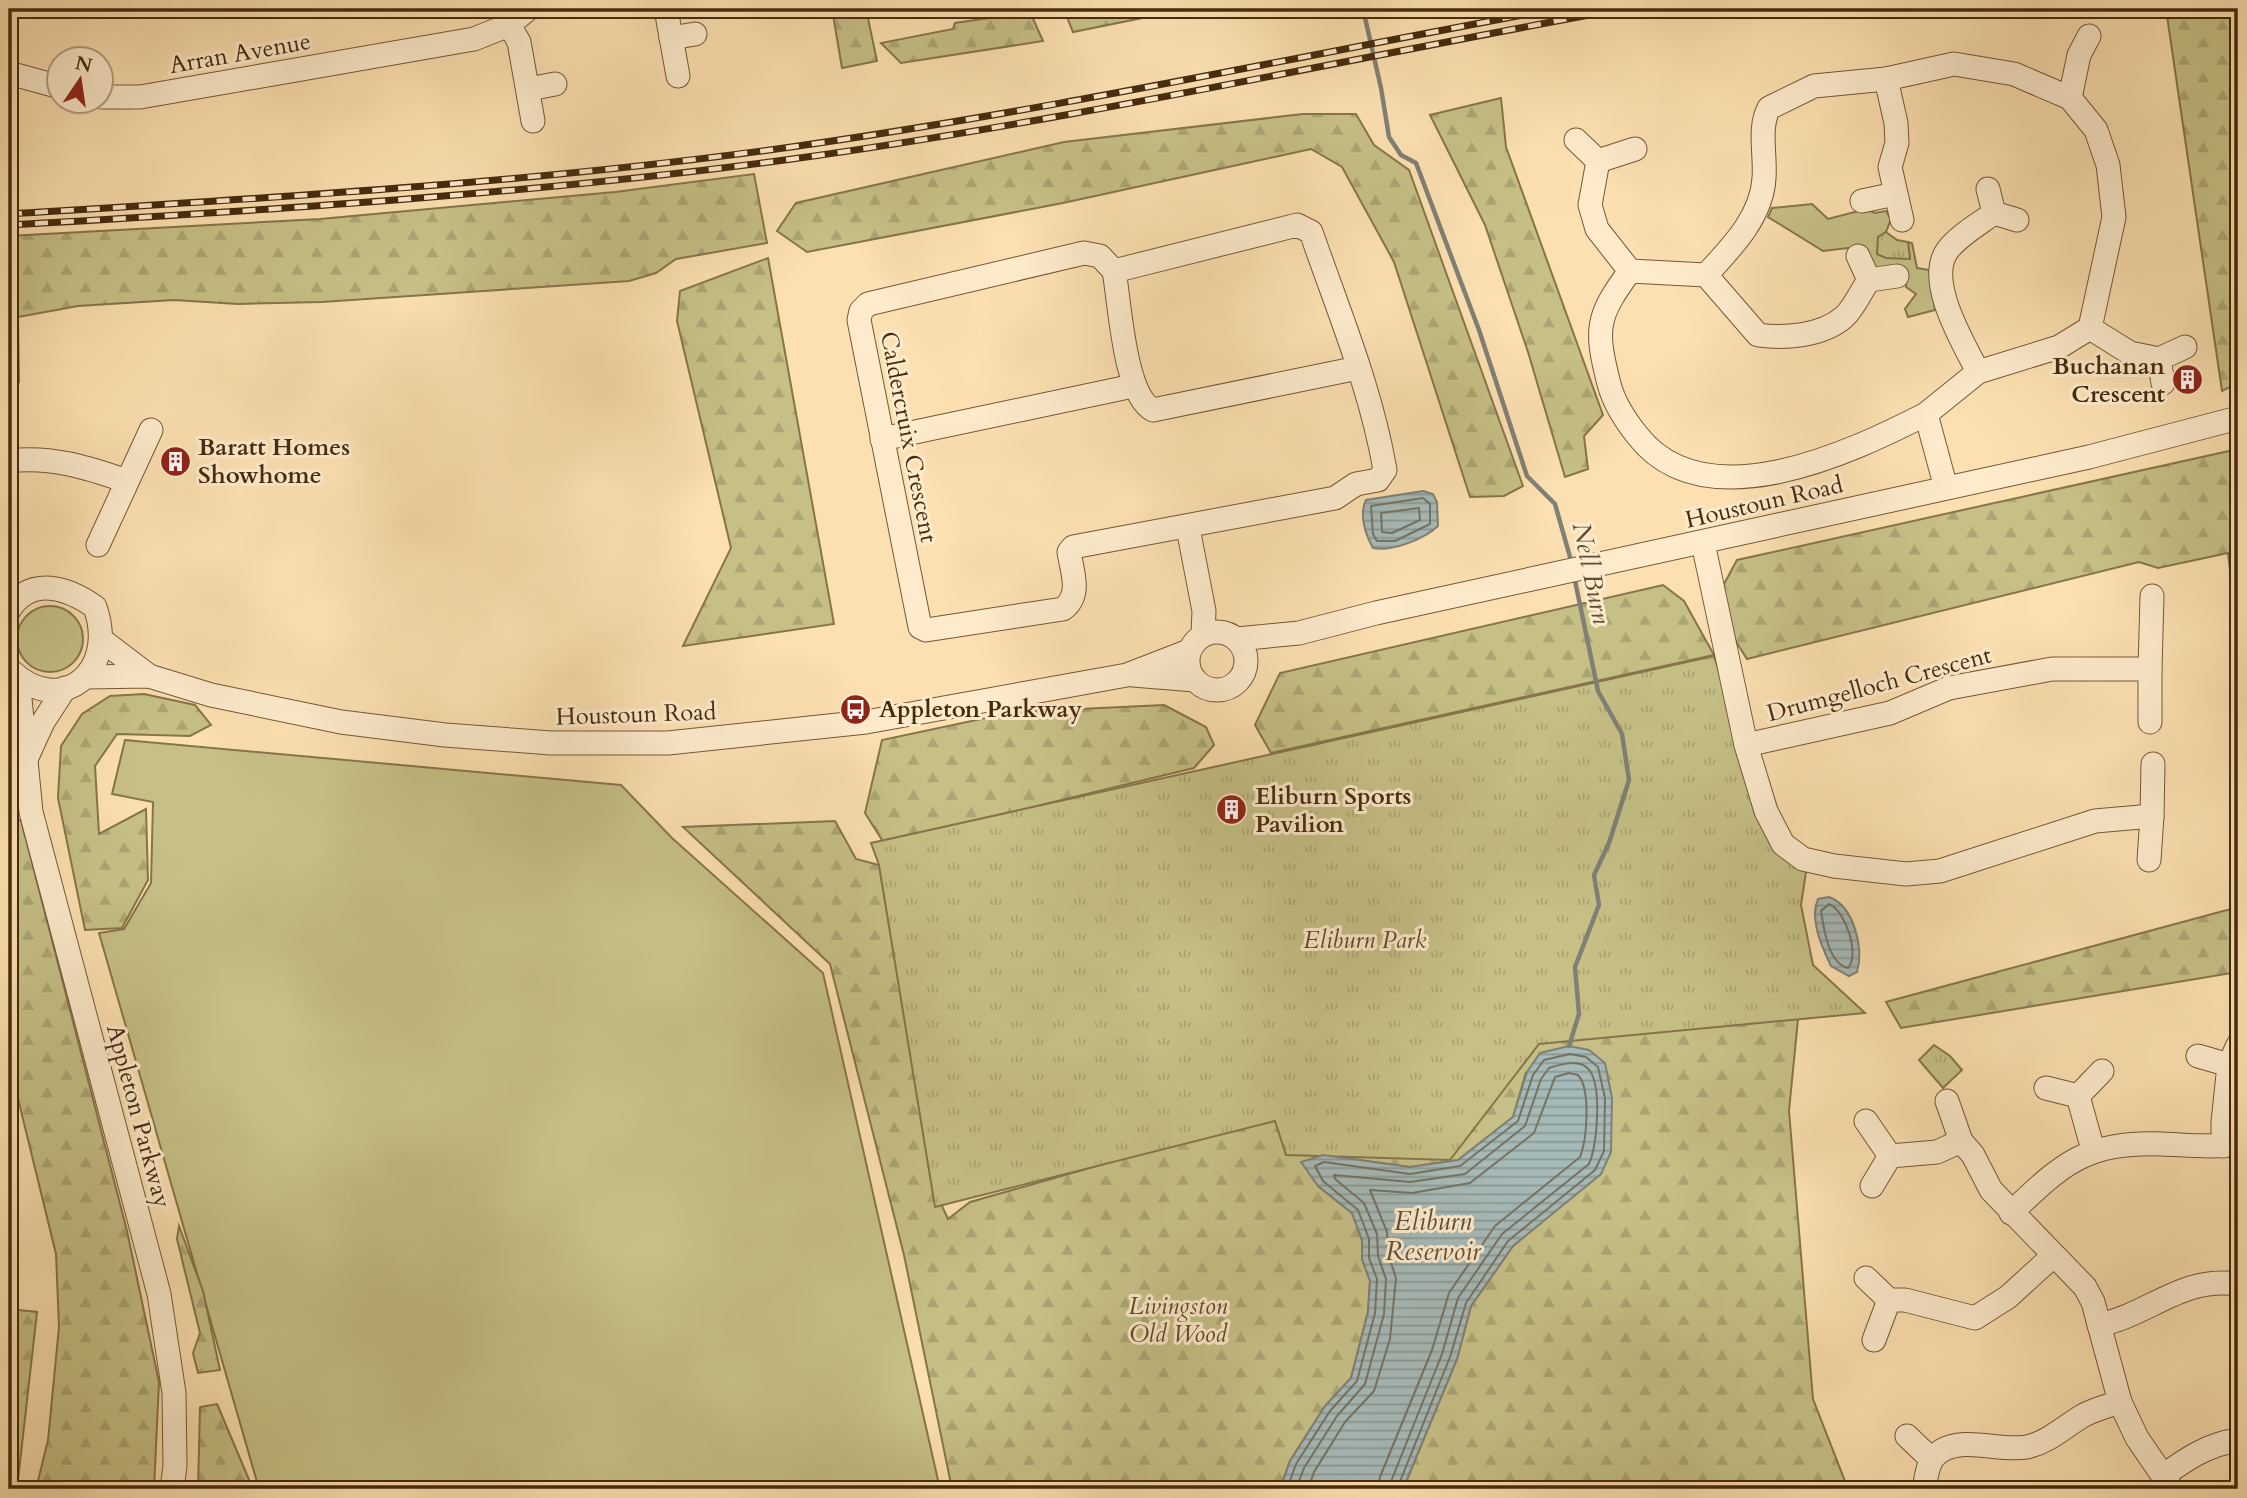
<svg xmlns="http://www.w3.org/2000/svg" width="2247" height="1498" font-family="Cardo,serif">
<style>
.grass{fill:#c6c087;stroke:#86754a;stroke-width:2}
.forest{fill:url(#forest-firs);stroke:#86754a;stroke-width:2}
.park{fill:url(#park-tufts);stroke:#86754a;stroke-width:2}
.water{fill:url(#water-rules);stroke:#808074;stroke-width:2}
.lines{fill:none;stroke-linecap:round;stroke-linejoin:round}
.shore{stroke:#767262;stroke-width:2}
.stream{stroke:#808074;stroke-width:4.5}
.minor-casing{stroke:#745836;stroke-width:25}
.minor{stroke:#fdebcc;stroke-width:23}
.rail-casing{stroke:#472a0d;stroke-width:7}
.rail{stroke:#fdebcc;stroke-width:4.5;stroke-dasharray:13;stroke-linecap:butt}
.labels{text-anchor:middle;stroke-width:6;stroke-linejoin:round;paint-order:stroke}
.street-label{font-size:24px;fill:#472a0d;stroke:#fdebcc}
.poi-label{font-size:24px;font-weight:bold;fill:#472a0d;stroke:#fdebcc;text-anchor:start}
.park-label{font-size:24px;font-style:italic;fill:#604825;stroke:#fdebcc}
.water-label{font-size:26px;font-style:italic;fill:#5f4e38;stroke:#fdebcc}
</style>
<defs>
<pattern id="forest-firs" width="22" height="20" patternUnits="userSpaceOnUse" patternTransform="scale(1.75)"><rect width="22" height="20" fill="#c6c087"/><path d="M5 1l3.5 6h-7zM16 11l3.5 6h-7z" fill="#aba573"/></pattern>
<pattern id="park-tufts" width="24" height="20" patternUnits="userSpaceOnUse" patternTransform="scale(1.75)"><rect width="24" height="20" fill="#c6c087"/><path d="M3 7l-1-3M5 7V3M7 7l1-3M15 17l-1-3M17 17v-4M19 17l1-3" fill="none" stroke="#aba573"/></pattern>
<pattern id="water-rules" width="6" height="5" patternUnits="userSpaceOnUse" patternTransform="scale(1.75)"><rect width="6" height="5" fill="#a6bab8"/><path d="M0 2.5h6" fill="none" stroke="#899794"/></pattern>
</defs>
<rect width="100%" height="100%" fill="#fce0b1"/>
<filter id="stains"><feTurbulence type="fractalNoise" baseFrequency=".00286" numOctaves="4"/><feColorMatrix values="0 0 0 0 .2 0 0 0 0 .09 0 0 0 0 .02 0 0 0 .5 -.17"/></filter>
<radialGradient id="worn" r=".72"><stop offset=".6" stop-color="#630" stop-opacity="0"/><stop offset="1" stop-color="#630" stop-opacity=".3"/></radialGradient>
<g class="grass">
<polygon points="1812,204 1828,219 1866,209 1875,213 1886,211 1891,219 1886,232 1878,238 1910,258 1908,242 1912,243 1917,268 1930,270 1935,310 1908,317 1905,309 1916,294 1906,287 1906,275 1878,275 1848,248 1823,251 1768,217 1772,208"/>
<circle cx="50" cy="639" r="33"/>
<polygon points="125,740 621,785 672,838 823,973 940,1489 259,1489 99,933 124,929 151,883 153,802 112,794"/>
</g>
<g class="forest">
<polygon points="832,9 866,9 877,61 842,68"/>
<polygon points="1081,9 1187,9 1073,32 1065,12"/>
<polygon points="2166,9 2238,9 2238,383 2222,391"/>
<polygon points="1030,12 1043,41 901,63 881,43 953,29 955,23"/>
<polygon points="1501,98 1506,147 1603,415 1584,436 1588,469 1565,477 1528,352 1485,225 1430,115"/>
<polygon points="1303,114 1356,114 1374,145 1409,170 1523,486 1504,496 1470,497 1394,262 1342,167 1311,149 1063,203 807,252 777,231 796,203 1064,142"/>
<polygon points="754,174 767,243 676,259 656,273 629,281 322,302 238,304 174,300 78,306 18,317 19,382 9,398 9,236 320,219 615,192"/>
<polygon points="768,258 834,624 683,646 731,548 677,321 680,291"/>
<polygon points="2238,449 2238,641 2228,553 2158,568 2139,562 1747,659 1735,640 1723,586 1737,560"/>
<polygon points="1663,585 1684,601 1714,655 1271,753 1255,725 1280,673"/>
<polygon points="144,694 195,705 211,725 190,736 117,734 95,766 99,834 146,809 148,880 122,928 85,930 58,798 61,746 82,714 110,696"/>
<polygon points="1164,705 1206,727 1214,745 1194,768 884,843 865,813 882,740 1014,712"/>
<polygon points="21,820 127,1231 159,1382 154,1489 36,1489 48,1440 59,1327 56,1254 9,1062 9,821"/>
<polygon points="835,821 856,859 879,865 934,1189 948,1219 970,1202 1536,1041 1799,1009 1789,1111 1813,1399 1848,1489 1403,1489 1457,1359 1471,1306 1513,1246 1552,1212 1526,1072 1513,1117 1458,1160 1410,1167 1323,1155 1318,1186 1352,1213 1362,1240 1362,1259 1370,1281 1368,1312 1351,1378 1325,1406 1290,1461 1280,1489 952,1489 904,1255 830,964 683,827"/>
<polygon points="2238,907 2238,972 1901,1028 1886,1002"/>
<polygon points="179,1226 203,1291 220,1370 198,1373 193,1353 200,1333 177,1239"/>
<polygon points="9,1309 37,1312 17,1489 9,1489"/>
<polygon points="217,1404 253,1489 198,1489 200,1407"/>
</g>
<g class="park">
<polygon points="1886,232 1897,240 1908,242 1910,259 1886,258 1877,254 1878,237"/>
<path d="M1714,656C1728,698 1771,858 1806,872L1801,905L1813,965L1865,1013L1539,1044L1450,1160L1286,1155L1275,1121L935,1207L879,865L871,843Z"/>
<polygon points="1934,1045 1950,1056 1962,1070 1943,1088 1919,1060"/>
</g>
<g class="water">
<path d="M1423,491L1433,494L1437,502L1438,526C1424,539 1392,552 1373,548C1365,534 1359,514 1366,500Z"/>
<path d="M1829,897C1854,906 1864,948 1857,972L1849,976L1831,966C1822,947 1809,919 1818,899Z"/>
<polygon points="1569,1046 1589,1050 1605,1063 1612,1098 1611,1152 1601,1174 1513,1246 1471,1306 1457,1359 1403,1489 1280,1489 1290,1461 1325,1406 1351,1378 1368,1312 1370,1281 1362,1259 1362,1240 1352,1213 1318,1186 1301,1162 1323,1155 1410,1167 1458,1160 1513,1117 1527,1072 1540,1053"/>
</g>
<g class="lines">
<g class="shore">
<polygon points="1423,498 1430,504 1430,524 1395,541 1377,541 1373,534 1371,506"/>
<polygon points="1419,508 1420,520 1392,533 1382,532 1381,513"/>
<path d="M1829,904C1846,911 1860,955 1848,968C1828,963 1824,929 1821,911Z"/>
<polyline points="1287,1489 1296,1464 1330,1411 1357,1381 1375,1313 1377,1279 1369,1258 1369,1239 1358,1210 1323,1181 1315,1166 1324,1162 1410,1174 1460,1166 1518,1121 1533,1075 1544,1060 1570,1054 1586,1057 1598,1067 1605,1098 1604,1151 1595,1170 1508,1241 1466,1303 1450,1357 1397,1489"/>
<path d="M1296,1489L1304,1468L1337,1416L1365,1384L1384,1314L1386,1279L1378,1256L1377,1234L1364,1203L1335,1179L1334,1175L1410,1182L1465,1174L1525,1126L1541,1079L1549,1068C1561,1064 1581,1058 1590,1071C1602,1089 1597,1145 1589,1164L1502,1234L1458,1298L1442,1354L1388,1489"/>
<path d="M1308,1489L1314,1472L1345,1422L1374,1391L1390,1339L1396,1278L1388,1254L1387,1232L1370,1190L1412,1193L1470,1183L1534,1133L1555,1077L1569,1073L1578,1075C1591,1089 1587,1140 1580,1157L1495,1226L1449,1293L1432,1350L1380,1477L1378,1489"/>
</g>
<g class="stream">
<polyline points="1363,9 1381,88 1389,137 1401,155 1416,163 1479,330 1527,476 1555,504 1572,564"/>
<polyline points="1569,1046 1579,1014 1575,967 1599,905 1594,875 1609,843 1629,780 1622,734 1598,691 1574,576"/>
</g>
<defs>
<g id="minor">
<polyline points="666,9 678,76"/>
<polyline points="509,25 519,42 533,121"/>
<polyline points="671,38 695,34"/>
<polyline points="9,73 60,87"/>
<polyline points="1886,79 1896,123 1897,143 1890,167 1902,220"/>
<polyline points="529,89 555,84"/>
<polyline points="102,97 140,97 474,39 509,25 528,9"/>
<polyline points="2070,98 2079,55 2089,36"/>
<polyline points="1576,140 1598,161 1590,205 1597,229 1630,271"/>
<polyline points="1598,161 1635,149"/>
<polyline points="1862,201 1895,194"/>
<polyline points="1994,213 2017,220"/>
<path d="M1297,225L1311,232C1338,310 1371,388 1385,470L1378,480L1356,484L1335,498L1073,547L1069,552C1072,572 1082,595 1063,609L926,630L920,627L859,320L861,311L868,304L1084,253L1100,256L1114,271Z"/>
<polyline points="1858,256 1869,280 1897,276"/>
<path d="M1114,271C1120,303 1124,395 1153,410L1358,368"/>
<path d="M1706,275L1758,335C1784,339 1822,336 1844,317C1854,308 1861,291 1869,280"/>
<polyline points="2090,328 2130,353 2159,359"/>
<path d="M1978,372C1963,342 1926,282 1947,251C1958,236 1979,224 1994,213L1988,189"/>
<polyline points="2163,383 2159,359 2185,347"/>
<path d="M1926,414L1978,372L2059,347L2090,328L2114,217L2108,165L2096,130L2070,98L2014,74L1954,64L1886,79L1814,86L1769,108C1758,128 1766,156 1764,178C1762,217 1731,248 1706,275L1630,271C1596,317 1595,329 1609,384C1614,403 1625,420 1637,435C1704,522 1850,453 1926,414L1946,488"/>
<polyline points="882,439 1133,386"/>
<path d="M9,461C50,456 87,467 126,481"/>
<polyline points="1188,528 1204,611 1203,635"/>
<polyline points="1703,543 1746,745 1890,713 1949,688 2052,669 2150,669 2152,596"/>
<polyline points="98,545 151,430"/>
<path d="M9,610C31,575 68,588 95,607C118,672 61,718 11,671"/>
<circle cx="1217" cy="661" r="29"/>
<polyline points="1237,639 1299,633 1376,613 2089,457 2238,418"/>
<polyline points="103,641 149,676"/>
<polyline points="1133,675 1195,680"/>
<polyline points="86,677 149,676 211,695 341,722 445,735 551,743 668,743 866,722 1127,675 1189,651"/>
<polyline points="18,678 31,812 159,1294 174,1393 175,1466 172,1489"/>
<polyline points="2150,722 2150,669"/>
<polyline points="1746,745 1766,811 1783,844 1803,859 1834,866 1906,874 1940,871 2095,821 2152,816 2149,860"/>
<polyline points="27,757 43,722 65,688"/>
<polyline points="2152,816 2153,764"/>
<polyline points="2198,1056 2229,1065 2223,1122 2223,1146"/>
<polyline points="2229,1065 2238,1045"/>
<polyline points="2046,1088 2078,1096 2093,1150"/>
<polyline points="2078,1096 2102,1071"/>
<polyline points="1947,1101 1961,1141 1973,1155 1991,1190 2085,1287 2093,1302 2120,1402 2137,1438 2172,1489"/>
<polyline points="1866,1121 1890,1156"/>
<polyline points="1872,1186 1890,1156 1937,1152 1961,1141"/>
<path d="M2011,1213C2064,1162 2086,1142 2162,1144C2188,1145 2213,1148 2238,1144"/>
<polyline points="1866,1278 1889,1300"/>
<path d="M2099,1325C2151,1314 2181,1276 2238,1284"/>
<polyline points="1874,1340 1889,1300 1905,1300 1975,1318 2008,1297 2053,1256"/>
<polyline points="1907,1436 1931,1459"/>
<path d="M2163,1476C2186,1459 2209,1444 2238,1440"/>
<path d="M1924,1489C1927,1475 1927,1459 1941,1451C1965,1436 2000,1452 2027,1447C2049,1442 2065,1426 2084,1415C2096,1409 2107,1406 2120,1402"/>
</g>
</defs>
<use href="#minor" class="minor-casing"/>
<use href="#minor" class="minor"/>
<defs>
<g id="rail">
<path d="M9,214C270,198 531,183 791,147C1047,111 1300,56 1555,9"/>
<path d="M9,225C271,210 532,194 792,159C1070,121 1345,59 1622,9"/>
</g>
</defs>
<use href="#rail" class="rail-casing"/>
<use href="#rail" class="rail"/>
</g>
<defs>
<symbol id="building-disc" viewBox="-11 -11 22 22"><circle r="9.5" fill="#8f2418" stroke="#fdebcc"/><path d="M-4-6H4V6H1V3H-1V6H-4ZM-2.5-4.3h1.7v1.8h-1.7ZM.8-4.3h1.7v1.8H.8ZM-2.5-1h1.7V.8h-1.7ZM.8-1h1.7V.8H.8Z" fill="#fff"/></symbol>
<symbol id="bus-disc" viewBox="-11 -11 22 22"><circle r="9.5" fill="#8f2418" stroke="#fdebcc"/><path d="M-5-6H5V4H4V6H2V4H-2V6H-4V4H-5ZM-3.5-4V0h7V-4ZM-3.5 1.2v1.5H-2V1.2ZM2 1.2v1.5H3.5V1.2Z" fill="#fff"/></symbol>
</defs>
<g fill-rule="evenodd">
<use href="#building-disc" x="2170" y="362" width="35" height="35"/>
<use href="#building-disc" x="158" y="444" width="35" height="35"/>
<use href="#bus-disc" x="838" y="692" width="35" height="35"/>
<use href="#building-disc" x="1214" y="792" width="35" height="35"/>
</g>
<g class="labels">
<g class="street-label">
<text transform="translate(240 53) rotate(-10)" y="8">Arran Avenue</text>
<text transform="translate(909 437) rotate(79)" y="8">Caldercruix Crescent</text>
<text transform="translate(1764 502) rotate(-13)" y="8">Houstoun Road</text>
<text transform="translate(1879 684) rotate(-15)" y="8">Drumgelloch Crescent</text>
<text transform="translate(636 714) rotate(-2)" y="8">Houstoun Road</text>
<text transform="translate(139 1116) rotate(75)" y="8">Appleton Parkway</text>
</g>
<g class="poi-label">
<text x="2165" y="374" text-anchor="end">Buchanan<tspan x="2165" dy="28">Crescent</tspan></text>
<text x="198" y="455">Baratt Homes<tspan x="198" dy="28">Showhome</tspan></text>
<text x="879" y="717">Appleton Parkway</text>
<text x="1255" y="804">Eliburn Sports<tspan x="1255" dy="28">Pavilion</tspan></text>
</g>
<g class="park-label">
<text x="1365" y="948">Eliburn Park</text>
<text x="1178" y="1314">Livingston<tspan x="1178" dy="28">Old Wood</tspan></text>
</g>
<g class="water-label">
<text transform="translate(1592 573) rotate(78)" y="9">Nell Burn</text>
<text x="1433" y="1230">Eliburn<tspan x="1433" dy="30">Reservoir</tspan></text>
</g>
</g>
<rect width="2247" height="1498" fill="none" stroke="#fce0b1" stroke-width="35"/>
<rect x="10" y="10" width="2226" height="1477" fill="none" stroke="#472a0d" stroke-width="3.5"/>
<rect x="18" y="18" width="2212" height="1463" fill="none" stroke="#472a0d" stroke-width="2"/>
<g transform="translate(80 80) rotate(13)"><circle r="33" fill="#fdebcc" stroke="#b49e80" stroke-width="2"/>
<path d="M0-5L12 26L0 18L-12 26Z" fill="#8f2418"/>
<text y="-10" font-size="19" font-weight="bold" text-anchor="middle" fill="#472a0d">N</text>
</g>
<rect width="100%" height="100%" filter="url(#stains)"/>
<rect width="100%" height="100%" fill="url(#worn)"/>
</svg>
